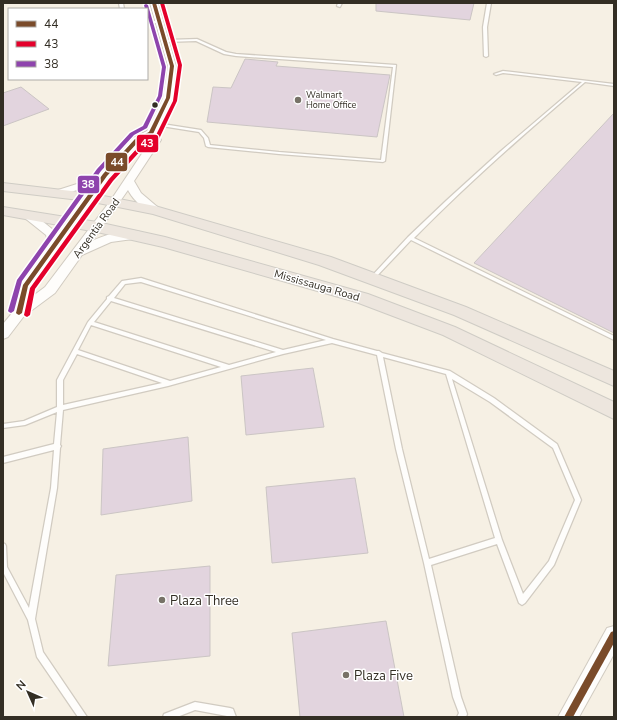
<svg xmlns="http://www.w3.org/2000/svg" width="617" height="720" font-family="'Nunito Sans',sans-serif">
<style>
.building{fill:#e2d4de;stroke:#cbc5c4}
.lines{fill:none;stroke-linecap:round;stroke-linejoin:round}
.service-casing{stroke:#d1cbc1;stroke-width:2.5}
.tertiary-casing{stroke:#d1cbc1;stroke-width:2}
.primary-casing{stroke:#cfccc5;stroke-width:2}
.service{fill:#fefdfb;fill-rule:evenodd}
.tertiary{fill:#fefdfb;fill-rule:evenodd}
.primary{fill:#ede6de;fill-rule:evenodd}
.bus-1-casing{stroke:#fff;stroke-width:3}
.bus-2-casing{stroke:#fff;stroke-width:3}
.bus-3-casing{stroke:#fff;stroke-width:3}
.bus-1{fill:#7a4b2a;fill-rule:evenodd}
.bus-2{fill:#e4002b;fill-rule:evenodd}
.bus-3{fill:#8e44ad;fill-rule:evenodd}
.poi-dot{fill:#777267;stroke:#fff;stroke-width:1.5}
.bus-dot{fill:#332e24;stroke:#fff;stroke-width:1.5}
.labels{text-anchor:middle;stroke-width:3;stroke-linejoin:round;paint-order:stroke}
.far-poi-label{font-size:9px;fill:#332e24;stroke:#fff;text-anchor:start}
.street-label{font-size:11px;fill:#332e24;stroke:#fff}
.near-poi-label{font-size:13px;fill:#332e24;stroke:#fff;text-anchor:start}
.line-badge{stroke:#fff;stroke-width:1.5}
.badge-label{font-size:11px;text-anchor:middle;font-weight:bold;fill:#fff}
</style>
<rect width="100%" height="100%" fill="#f6f0e4"/>
<g class="building">
<polygon points="376,3 474,3 470,20 376,11"/>
<polygon points="245,59 278,62 276,66 390,75 377,137 207,122 213,87 231,88"/>
<polygon points="21,87 49,109 3,126 3,93"/>
<polygon points="614,113 614,333 474,263"/>
<polygon points="313,368 324,427 246,435 241,376"/>
<polygon points="188,437 192,501 101,515 103,449"/>
<polygon points="355,478 368,553 272,563 266,487"/>
<polygon points="210,566 210,656 108,666 116,575"/>
<polygon points="386,621 404,717 300,717 292,633"/>
</g>
<g class="lines">
<defs>
<g id="service">
<polygon points="119,3 123,3 124,9 120,9"/>
<polygon points="338,3 342,3 340,7 337,6"/>
<polygon points="487,3 491,3 487,27 488,56 486,57 484,56 483,27"/>
<polygon points="147,21 159,21 161,22 159,23 147,23"/>
<polygon points="197,39 226,52 236,54 396,65 385,161 383,162 279,154 208,147 206,146 204,138 199,132 155,125 155,123 156,123 201,130 208,138 210,145 279,152 381,160 393,67 236,56 224,54 196,41 166,42 164,41 166,40"/>
<path d="M503,71L614,84V86L585,82C526,132 468,183 414,238L614,336V340L411,240L374,279H370V278L408,237L447,200L501,151L582,82L503,73L496,75L494,74Z"/>
<path d="M141,278L333,339L377,351H379L382,353L450,371L494,398L557,444L581,500L554,565L525,603L522,605L519,603L497,544L431,565L461,697L467,714L466,717H457L459,713L453,697L424,563L396,449L377,355L332,343L283,354L168,386L63,410L60,445L61,446L60,448L57,488L35,619L43,652L87,717H78L37,657L28,620L3,572V543L5,544L6,546L7,567L29,608L51,488L54,450L3,463V457L54,444L57,412L25,425L3,428V424L24,421L57,407V380L88,322L107,299V297L109,296L122,281ZM141,282L326,340L283,350L114,298L125,284ZM111,301L276,352L229,365L94,322ZM91,325L221,367L170,381L78,350ZM77,354L162,383L63,405V380ZM383,357L446,374L495,538L429,559L402,449ZM452,379L490,402L553,448L575,500L549,561L523,594L502,540Z"/>
<polygon points="195,702 230,708 233,709 236,717 228,717 227,716 195,710 177,717 163,717 164,714"/>
</g>
<g id="tertiary">
<path d="M150,3H158L176,66L173,98L156,133L161,140L134,181L141,193L161,210L159,212C148,215 133,200 128,190L92,241C106,235 126,228 140,232L142,235L140,238L111,242L82,255L55,293L24,316L8,337L3,339V324L13,312L19,286L49,244L46,235L21,215L23,212H31L57,233L92,185L59,196L53,193L55,191L80,183L100,174L133,138L147,131L163,98L168,66ZM149,138L151,140L111,200L45,287L29,299L31,287L109,177L141,142Z"/>
<polygon points="614,626 614,654 579,717 558,717 607,628"/>
</g>
<g id="primary">
<polygon points="3,183 88,193 155,206 331,257 466,307 614,371 614,386 454,315 319,265 153,214 88,201 3,191"/>
<polygon points="3,207 97,222 165,237 368,294 455,327 614,402 614,419 443,335 356,302 163,247 97,232 3,215"/>
</g>
</defs>
<use href="#service" class="service-casing"/>
<use href="#tertiary" class="tertiary-casing"/>
<use href="#primary" class="primary-casing"/>
<use href="#service" class="service"/>
<use href="#tertiary" class="tertiary"/>
<use href="#primary" class="primary"/>
<defs>
<g id="bus-1">
<polygon points="152,3 156,3 174,66 170,98 153,134 139,141 107,176 28,286 22,313 19,315 17,314 16,313 23,285 103,174 135,139 149,132 166,98 170,66"/>
<polygon points="614,631 614,643 573,717 564,717 611,632"/>
</g>
<polygon id="bus-2" points="160,3 164,3 182,65 177,101 159,139 144,147 113,181 35,289 30,315 27,317 25,316 24,315 30,288 109,179 140,145 155,137 173,101 178,65"/>
<polygon id="bus-3" points="146,4 148,5 166,67 162,96 147,128 134,135 101,171 22,281 14,311 11,313 9,312 8,311 17,280 97,169 130,133 143,126 158,96 162,67 147,14 147,9 145,9 144,5"/>
</defs>
<use href="#bus-1" class="bus-1-casing"/>
<use href="#bus-2" class="bus-2-casing"/>
<use href="#bus-3" class="bus-3-casing"/>
<use href="#bus-1" class="bus-1"/>
<use href="#bus-2" class="bus-2"/>
<use href="#bus-3" class="bus-3"/>
</g>
<g class="poi-dot">
<circle cx="298" cy="100" r="4"/>
<circle cx="162" cy="600" r="4"/>
<circle cx="346" cy="675" r="4"/>
</g>
<circle class="bus-dot" cx="155" cy="105" r="3.5"/>
<g class="labels">
<g class="far-poi-label">
<text x="306" y="98">Walmart<tspan x="306" dy="10">Home Office</tspan></text>
</g>
<g class="street-label">
<text transform="translate(96 228) rotate(-54)" y="4">Argentia Road</text>
<text transform="translate(317 285) rotate(16)" y="4">Mississauga Road</text>
</g>
<g class="near-poi-label">
<text x="170" y="605">Plaza Three</text>
<text x="354" y="680">Plaza Five</text>
</g>
</g>
<g class="line-badge">
<rect x="136" y="134" width="23" height="19" rx="4" fill="#e4002b"/>
<rect x="105" y="152" width="23" height="20" rx="4" fill="#7a4b2a"/>
<rect x="77" y="175" width="23" height="19" rx="4" fill="#8e44ad"/>
</g>
<g class="badge-label">
<text x="147" y="147">43</text>
<text x="117" y="166">44</text>
<text x="88" y="188">38</text>
</g>
<rect width="617" height="720" fill="none" stroke="#332e24" stroke-width="8"/>
<rect x="8" y="8" width="140" height="72" fill="#ffffff" stroke="#adaba7"/>
<rect x="16" y="21" width="20" height="6" fill="#7a4b2a" stroke="#adaba7"/>
<text x="44" y="28" font-size="12" fill="#332e24">44</text>
<rect x="16" y="41" width="20" height="6" fill="#e4002b" stroke="#adaba7"/>
<text x="44" y="48" font-size="12" fill="#332e24">43</text>
<rect x="16" y="61" width="20" height="6" fill="#8e44ad" stroke="#adaba7"/>
<text x="44" y="68" font-size="12" fill="#332e24">38</text>
<g transform="translate(28 692) rotate(315)" stroke="#ffffff" stroke-width="3" paint-order="stroke">
<path d="M0-3L7 15L0 10L-7 15Z" fill="#332e24"/>
<text y="-6" font-size="11" font-weight="bold" text-anchor="middle" fill="#332e24">N</text>
</g>
</svg>
